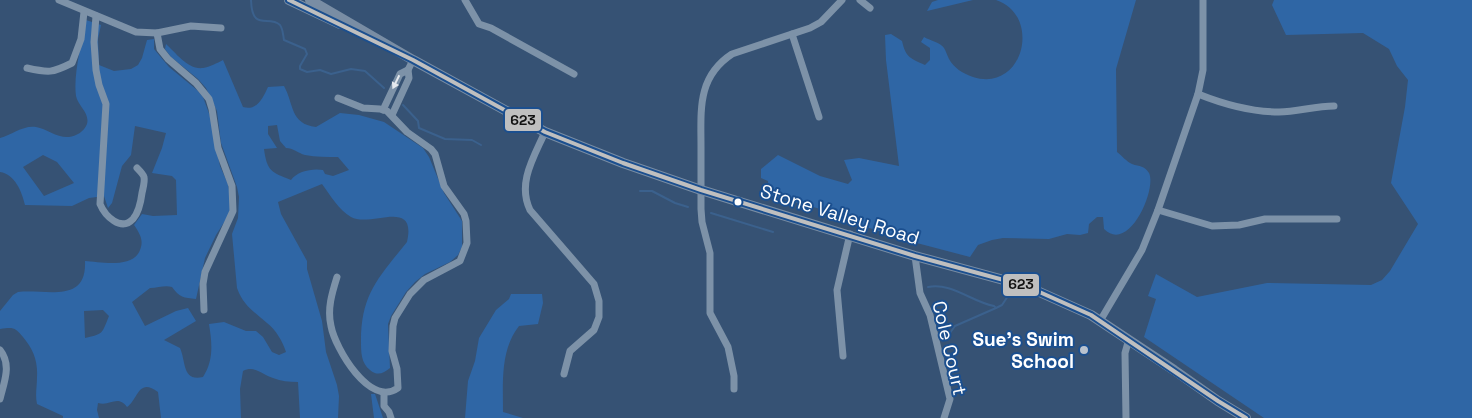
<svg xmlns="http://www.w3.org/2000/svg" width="1472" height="418" font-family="'Space Grotesk',sans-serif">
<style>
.green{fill:#2f66a5;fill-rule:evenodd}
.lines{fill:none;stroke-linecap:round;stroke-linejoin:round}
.stream{stroke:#3b618d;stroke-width:2}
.street{stroke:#7d92a8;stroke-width:7}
.secondary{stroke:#798da4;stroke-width:10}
.bus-1-casing{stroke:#1b4f8f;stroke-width:8}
.bus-1{stroke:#bfbfbf;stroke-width:4}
.oneway{fill:#e5e9ee}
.bus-dot{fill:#fff;stroke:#1b4f8f;stroke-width:2}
.poi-dot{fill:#b9c2ce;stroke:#1b4f8f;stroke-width:2}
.labels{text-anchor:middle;stroke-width:4;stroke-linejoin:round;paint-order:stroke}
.street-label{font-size:19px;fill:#fff;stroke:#1b4f8f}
.poi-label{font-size:19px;font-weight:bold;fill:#fff;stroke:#1b4f8f;text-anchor:end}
.line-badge{stroke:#1b4f8f;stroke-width:2}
.pale-badge-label{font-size:14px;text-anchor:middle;font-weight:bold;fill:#111}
</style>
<rect width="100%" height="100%" fill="#365274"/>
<g class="green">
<polygon points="938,0 973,0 927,11 932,2"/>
<path d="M996,0H1136L1116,69L1117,152C1121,155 1127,162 1132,164C1140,167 1144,165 1149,173C1157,189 1129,254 1104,229L1103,217H1097L1089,224L1088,233L1080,235L1067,234L1049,239L1003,238L992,240L978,245L970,257L913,242L860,225L861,220L769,195L768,181L761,178V169L778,155L820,176L848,184L852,180L844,160L859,158L899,166L886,60L885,35L891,34L902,41C906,58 910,58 925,65L930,60V48L921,42L924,37C929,40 941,43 944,48C946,51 947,55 949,59C954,68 962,73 973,77C1024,93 1042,15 996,0Z"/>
<polygon points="1274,0 1472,0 1472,418 1264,418 1144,337 1156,299 1148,296 1156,274 1197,297 1267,283 1371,285 1382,280 1390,271 1418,224 1391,183 1405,107 1408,80 1397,66 1389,49 1363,33 1286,35 1272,5"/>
<path d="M86,20L101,25L98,39L99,65L114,71L131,69L138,65L142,58L147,40L154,39V49L169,67L197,90L203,97L210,116L220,166L228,184L230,197V213L216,235L205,258L196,299C184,298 179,297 172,287C165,285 158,288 150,288L132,302L145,326L176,311L188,308L196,321L164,340L180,348C186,361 182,382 203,377C214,360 212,343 209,324L224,322L246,331H256L263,337L272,352L279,355L286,352C283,342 276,330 267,323C254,311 244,307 237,288L232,234L238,218L239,197L237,187L221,143L217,111L206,88L198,79L171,57L165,49L166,44C176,53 188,70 203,68C210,67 217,63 223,60L243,107C257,111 263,98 268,87L284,86C294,104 290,124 316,127L340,113L359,115L384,122L423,148L429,157L444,193L462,221V247L458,255L450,262L425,274L415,282L406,292L391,316L388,324L390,368C383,374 377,376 370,370C361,363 361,352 361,341C361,294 379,277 407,242C417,197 371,228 351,217C339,210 330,195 322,184L278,202L281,214L307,261V269L322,321L326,352L337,385L339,396L338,418H300L298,382C289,382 281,381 273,378C262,375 255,365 243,371L240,389L241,418H161L158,392C138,377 138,400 127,407C117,394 110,407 98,403L97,410L99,418H63V416L37,404C35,395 37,387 37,377C38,361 33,349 23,337C15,327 13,327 0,329V311L13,295L18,292C47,289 87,304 85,261C100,262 133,269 140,250C144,240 140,234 134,225L142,214L153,216L177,215L176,180L172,176L152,173L162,148L166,133L135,126L131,155L122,166L112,203L108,208L104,196L89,198L72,206L25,205C22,192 15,174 0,172V138C12,135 23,125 36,127C47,129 57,138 69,137C76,136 84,132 87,124C90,113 78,106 76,96C73,75 82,41 86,20ZM277,125L280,141L286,148C293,148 298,153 305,155C316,157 327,157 338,157L349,170L333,176L325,174L323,170C313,168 297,171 291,180C271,172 267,171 264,149L277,148L268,134V126ZM43,155L57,162L74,183L44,196L23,167ZM103,310L109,316C102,333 104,334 85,338L84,311Z"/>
<path d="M511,294H542L543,303L538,324L519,326C500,350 503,383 503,412L523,418H465L468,381L475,361L479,338L496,310L509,299Z"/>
<polygon points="371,394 375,394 383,418 374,418"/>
</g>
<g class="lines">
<g class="stream">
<path d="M251,0C252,33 269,14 280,25C283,29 283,35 284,40L305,49L307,54L300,66V69L307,72L320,70L331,74L351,69L365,71L384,88"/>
<polyline points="403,105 418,121 419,128 445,139 472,140 481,145"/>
<polyline points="640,191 652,191 675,203 688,207"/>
<polyline points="711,213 773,232"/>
<path d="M928,287C951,282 972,302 994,306L996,308L1002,305L1008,296"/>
<polyline points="947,337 955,326 996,308"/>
</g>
<g class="street">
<polyline points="59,0 136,32 157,33 191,26 221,28"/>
<polyline points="465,0 479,24 491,28 574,74"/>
<polyline points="860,0 870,8"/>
<path d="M96,16L94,42L96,70L99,85L106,104L100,204C105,216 121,232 133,219C139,212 141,201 142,193C143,188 145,182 144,177C143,174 140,171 137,168"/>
<polyline points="157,33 160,49 168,59 196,83 209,99 212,109 218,148 232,186 233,211 205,272 203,284 204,310"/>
<polyline points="792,34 819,117"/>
<path d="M27,68C49,73 52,73 72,63L81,39L84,12"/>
<path d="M1198,94C1223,104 1251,112 1279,112C1297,112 1315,106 1334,106"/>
<polyline points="383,110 400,74 408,70 413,60"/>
<polyline points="392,115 409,78 408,70"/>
<path d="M545,132C534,157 517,183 530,210L594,284L599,301V317L594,330L570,351L564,374"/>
<polyline points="1158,210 1212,226 1239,225 1265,219 1337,219"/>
<polyline points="915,256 920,293 930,315 950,399 944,418"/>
<path d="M337,277C332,293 327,309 331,326C335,348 370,408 398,388L397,369L392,351L393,326L395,318L410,294L424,280L460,261L467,243L466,221L464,214L444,186L435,154L431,149L407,132L387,111L380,109L363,108L338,98"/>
<polyline points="1100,321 1142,250 1158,210 1198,94 1203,70 1203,0"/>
<path d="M0,350C12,365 4,382 0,399"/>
<polyline points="843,356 837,290 850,234"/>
<path d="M734,389V376L728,347L710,313V253L702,222L701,209C701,188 701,168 701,147C701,110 697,77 732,54L810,28L821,22L842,0"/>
<polyline points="384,393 384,406 389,412 391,418"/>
<polyline points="1126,418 1125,353 1129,339"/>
</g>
<g class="secondary">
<polyline points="289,0 340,24"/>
<polyline points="310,0 413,60 545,132 623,163 701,190 915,256 1026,286 1091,315 1174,370 1218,401 1246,418"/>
</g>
<defs>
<polyline id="bus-1" points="289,0 413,60 545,132 623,163 701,190 915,256 1026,286 1091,315 1218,401 1246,418"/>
</defs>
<use href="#bus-1" class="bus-1-casing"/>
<use href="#bus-1" class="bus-1"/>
</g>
<defs><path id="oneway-solid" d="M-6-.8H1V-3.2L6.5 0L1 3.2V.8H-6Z" transform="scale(1.25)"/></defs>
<use class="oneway" href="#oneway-solid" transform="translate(396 82) rotate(116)"/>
<circle class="bus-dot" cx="738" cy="202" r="4.5"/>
<circle class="poi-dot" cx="1084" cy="350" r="5"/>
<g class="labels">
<g class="street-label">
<text transform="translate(840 214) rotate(17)" y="7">Stone Valley Road</text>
<text transform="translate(950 348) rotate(77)" y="7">Cole Court</text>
</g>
<g class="poi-label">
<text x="1074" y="346">Sue's Swim<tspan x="1074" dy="22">School</tspan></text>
</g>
</g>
<g class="line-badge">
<rect x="504" y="108" width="38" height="24" rx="5" fill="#bfbfbf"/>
<rect x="1002" y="273" width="38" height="24" rx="5" fill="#bfbfbf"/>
</g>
<g class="pale-badge-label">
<text x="523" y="125">623</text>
<text x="1021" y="289">623</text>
</g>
</svg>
